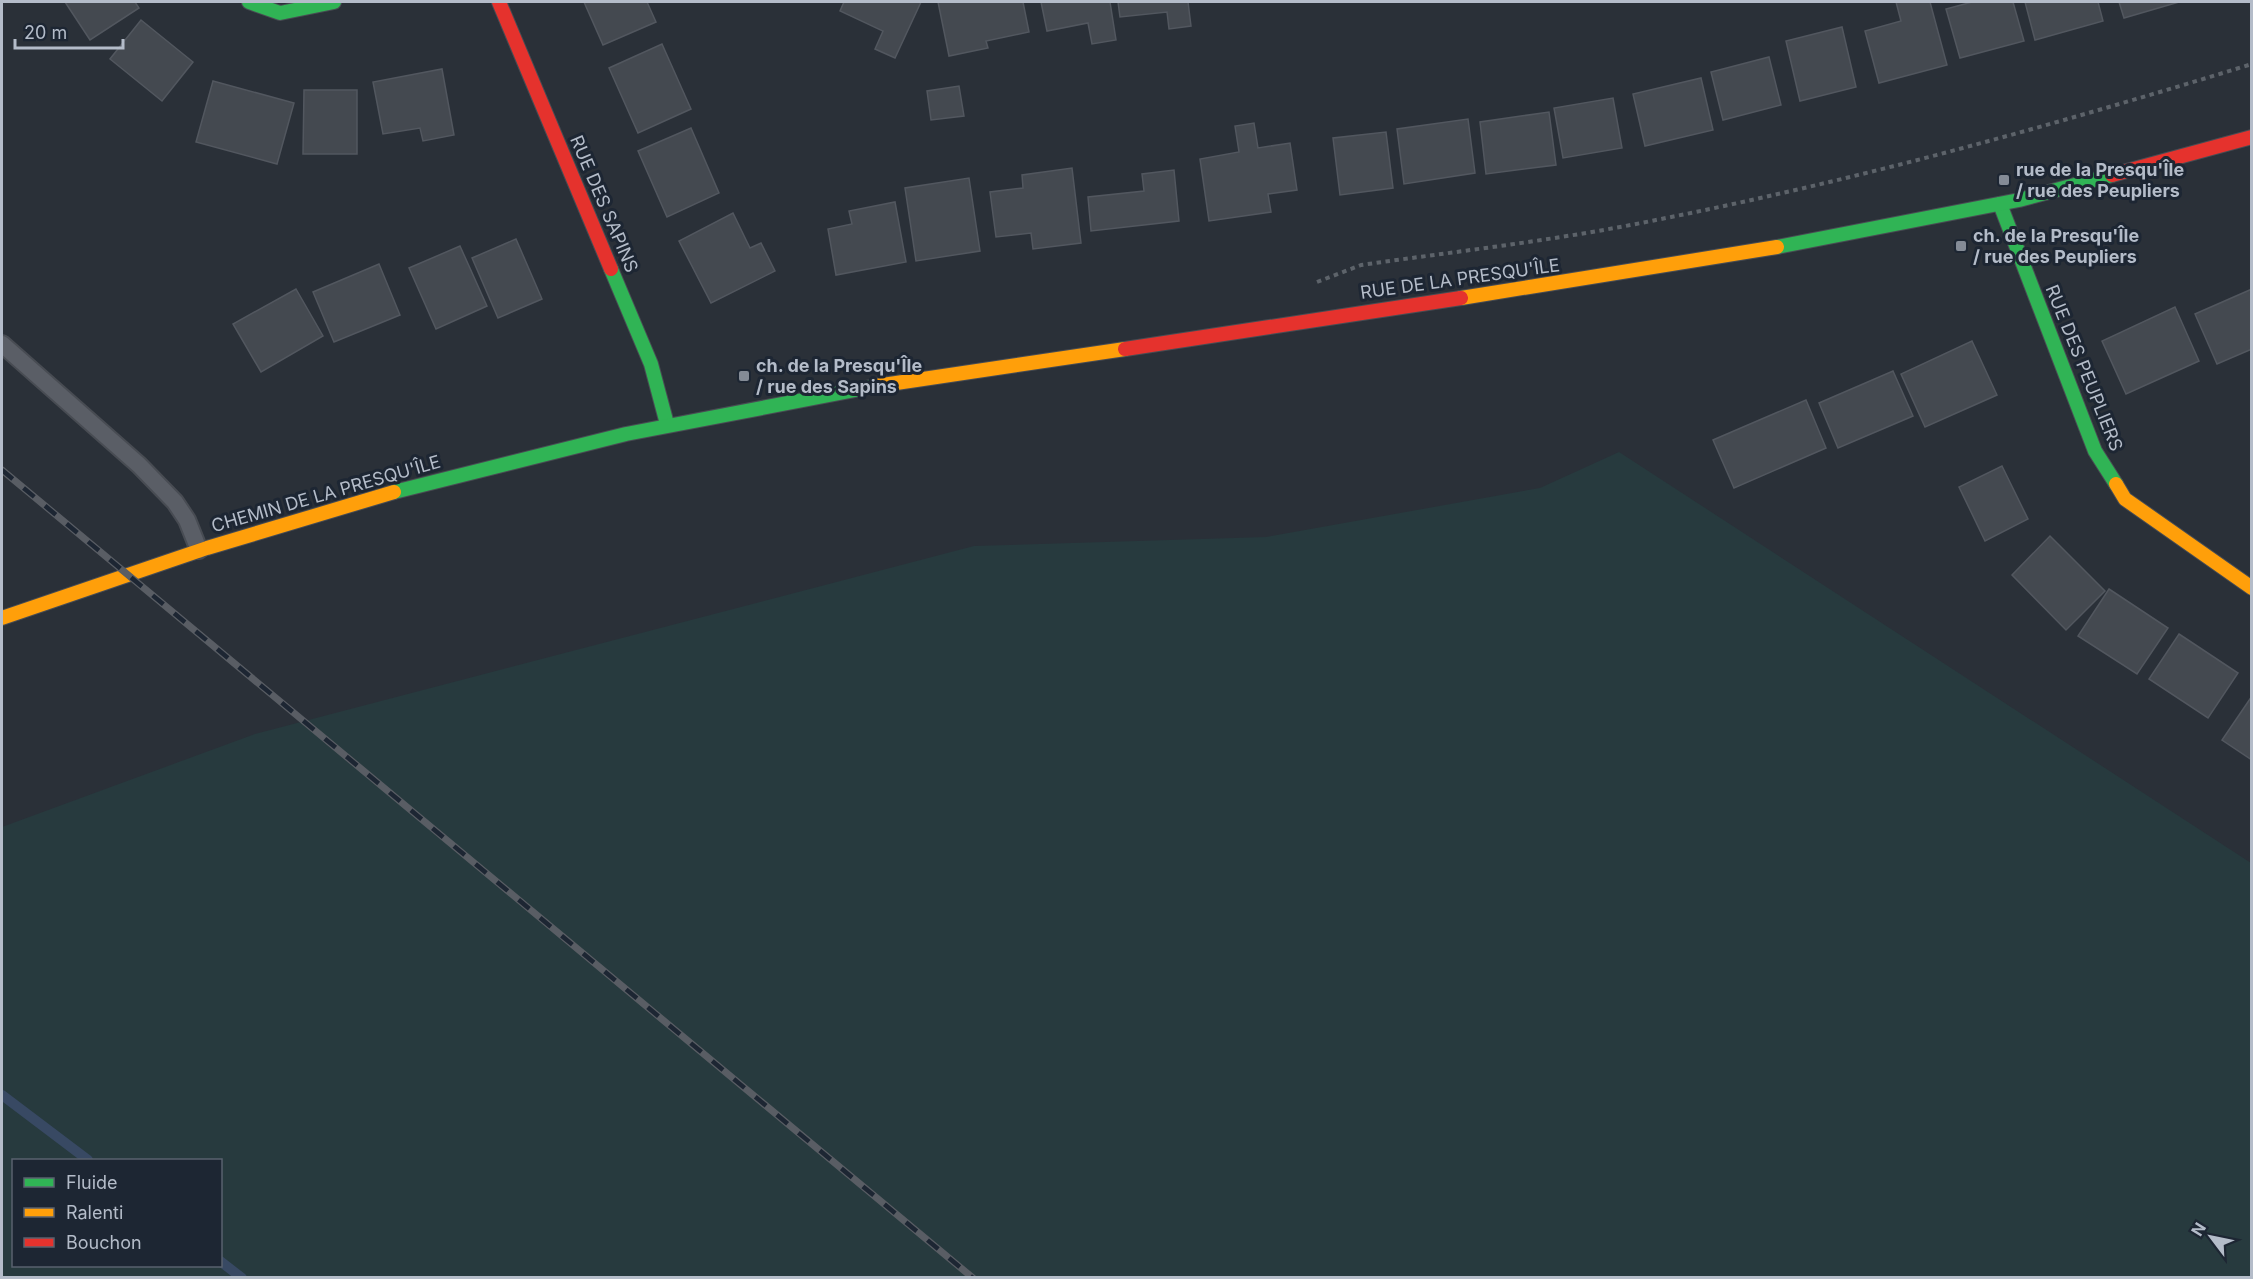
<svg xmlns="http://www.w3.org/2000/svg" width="2253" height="1279" font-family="Inter,sans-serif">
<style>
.green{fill:#273a3e;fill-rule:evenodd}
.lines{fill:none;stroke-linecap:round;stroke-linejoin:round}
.stream{stroke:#384963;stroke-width:10}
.building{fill:#444950;stroke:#52575f;stroke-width:1.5}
.lane-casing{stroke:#484c53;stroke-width:20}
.fast-casing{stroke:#484c53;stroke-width:16}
.slow-casing{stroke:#484c53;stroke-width:16}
.jam-casing{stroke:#484c53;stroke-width:16}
.path{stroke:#5d636a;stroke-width:4;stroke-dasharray:4.5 4.5;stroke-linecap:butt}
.lane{stroke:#5a5e66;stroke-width:16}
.fast{stroke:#30b455;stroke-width:14}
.slow{stroke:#ff9f0a;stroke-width:14}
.jam{stroke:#e5322d;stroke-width:14}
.rail-casing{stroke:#595d64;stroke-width:7}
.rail{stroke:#1d2633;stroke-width:4.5;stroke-dasharray:14;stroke-linecap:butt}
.poi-dot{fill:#848b96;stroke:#1d2633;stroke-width:2}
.labels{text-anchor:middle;stroke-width:6;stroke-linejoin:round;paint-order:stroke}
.poi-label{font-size:18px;font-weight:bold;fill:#b4bcc9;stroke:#1d2633;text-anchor:start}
.street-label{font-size:18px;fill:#b4bcc9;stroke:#1d2633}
</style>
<rect width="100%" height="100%" fill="#2a3038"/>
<path class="green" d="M1619,452L2251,863V1277H2V827L255,734L974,546L1266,537L1540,488ZM14,1160H220V1266H14Z"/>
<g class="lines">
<g class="stream">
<polyline points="2,1095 88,1160"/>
<polyline points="220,1261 242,1278"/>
</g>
</g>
<g class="building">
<polygon points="65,2 135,2 139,8 90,40"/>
<polygon points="584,2 647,2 656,22 603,45"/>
<polygon points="844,2 921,2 895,58 875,49 883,31 840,11"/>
<polygon points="938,2 1023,2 1029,32 986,41 988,48 949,56"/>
<polygon points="1041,2 1110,2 1116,40 1092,44 1088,23 1047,31"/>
<polygon points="1118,2 1188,2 1191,26 1169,29 1167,12 1120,17"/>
<polygon points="1896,2 1930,2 1947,65 1879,83 1865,31 1901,21"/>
<polygon points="1972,2 2013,2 2024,41 1960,58 1946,9"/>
<polygon points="2025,2 2098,2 2103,21 2035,40"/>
<polygon points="2119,2 2179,2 2124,18"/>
<polygon points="141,20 193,62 162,101 110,59"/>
<polygon points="1842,27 1856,87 1800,101 1786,41"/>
<polygon points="662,44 691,109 638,133 609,68"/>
<polygon points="1769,57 1781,105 1723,120 1711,72"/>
<polygon points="442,69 454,135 423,141 420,128 383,134 373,82"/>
<polygon points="1701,78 1713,130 1645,146 1633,94"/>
<polygon points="213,81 294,103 277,164 196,142"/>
<polygon points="959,86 964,116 931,120 927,91"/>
<polygon points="304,90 357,90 357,154 303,154"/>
<polygon points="1613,98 1622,148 1563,158 1554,108"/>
<polygon points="1549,112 1556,165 1486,174 1480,122"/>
<polygon points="1468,119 1475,173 1404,184 1397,129"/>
<polygon points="1254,123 1258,148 1290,143 1297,190 1268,194 1271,212 1209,221 1200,159 1239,152 1235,126"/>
<polygon points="691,128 719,193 667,217 638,151"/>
<polygon points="1386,132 1393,188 1340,195 1333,138"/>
<polygon points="1072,168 1081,243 1033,249 1031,233 996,237 990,192 1023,188 1022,175"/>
<polygon points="1174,170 1179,221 1091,231 1088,197 1144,191 1142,174"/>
<polygon points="969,178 980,251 916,261 905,188"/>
<polygon points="895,202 906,262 836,275 828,229 852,224 849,211"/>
<polygon points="733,213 750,248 761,243 775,271 711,303 679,241"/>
<polygon points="516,239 542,299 498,318 472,258"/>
<polygon points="460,246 487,306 436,329 409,268"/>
<polygon points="379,264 400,315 334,342 313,292"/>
<polygon points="296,289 323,336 261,372 233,324"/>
<polygon points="2252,289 2252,349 2217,364 2195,314"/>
<polygon points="2175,307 2199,361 2126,394 2102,341"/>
<polygon points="1972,341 1997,395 1925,427 1901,374"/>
<polygon points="1893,371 1913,416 1838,448 1819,403"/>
<polygon points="1806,400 1826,448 1734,488 1713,440"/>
<polygon points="2002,466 2028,519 1985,541 1959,487"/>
<polygon points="2050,536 2105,591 2066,630 2012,575"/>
<polygon points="2109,589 2168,628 2137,674 2078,636"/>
<polygon points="2179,634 2238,673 2208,718 2149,679"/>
<polygon points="2252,696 2252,760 2222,740"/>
</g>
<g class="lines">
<defs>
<polyline id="lane" points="2,344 139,465 175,502 187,520 199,550"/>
<g id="fast">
<polyline points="249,2 280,13 334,2"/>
<polyline points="2000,204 2095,451 2116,484"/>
<polyline points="1777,247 2019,200 2112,175"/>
<polyline points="611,269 651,364 667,424"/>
<polyline points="394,492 626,434 876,386"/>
</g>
<g id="slow">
<polyline points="1461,298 1777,247"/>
<polyline points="876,386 1125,349"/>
<polyline points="2116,484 2125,499 2252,588"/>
<polyline points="2,618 207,548 394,492"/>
</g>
<g id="jam">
<polyline points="499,2 611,269"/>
<polyline points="2112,175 2252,137"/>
<polyline points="1125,349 1461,298"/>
</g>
</defs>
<use href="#lane" class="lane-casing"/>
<use href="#fast" class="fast-casing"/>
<use href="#slow" class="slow-casing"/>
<use href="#jam" class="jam-casing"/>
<path class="path" d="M1317,282L1361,265C1459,251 1559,240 1656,220C1859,180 2054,125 2252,64"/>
<use href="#lane" class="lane"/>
<use href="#fast" class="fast"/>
<use href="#slow" class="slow"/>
<use href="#jam" class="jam"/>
<defs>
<polyline id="rail" points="2,470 973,1278"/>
</defs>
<use href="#rail" class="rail-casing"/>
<use href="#rail" class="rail"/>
</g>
<g class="poi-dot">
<rect x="1998" y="174" width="12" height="12" rx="3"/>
<rect x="1955" y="240" width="12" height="12" rx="3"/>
<rect x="738" y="370" width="12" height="12" rx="3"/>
</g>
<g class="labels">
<g class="poi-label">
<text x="2016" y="176">rue de la Presqu'Île<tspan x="2016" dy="21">/ rue des Peupliers</tspan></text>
<text x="1973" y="242">ch. de la Presqu'Île<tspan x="1973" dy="21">/ rue des Peupliers</tspan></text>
<text x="756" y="372">ch. de la Presqu'Île<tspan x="756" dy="21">/ rue des Sapins</tspan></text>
</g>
<g class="street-label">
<text transform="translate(604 204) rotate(67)" y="6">RUE DES SAPINS</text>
<text transform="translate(1460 279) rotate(-8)" y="6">RUE DE LA PRESQU'ÎLE</text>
<text transform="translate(2084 368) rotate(68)" y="6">RUE DES PEUPLIERS</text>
<text transform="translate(326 494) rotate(-16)" y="6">CHEMIN DE LA PRESQU'ÎLE</text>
</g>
</g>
<rect width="2253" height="1279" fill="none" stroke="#b4bcc9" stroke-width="6"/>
<rect x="12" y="1159" width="210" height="108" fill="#1d2633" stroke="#59626f" stroke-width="1.5"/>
<rect x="24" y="1178" width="30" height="9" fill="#30b455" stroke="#59626f" stroke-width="1.5"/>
<text x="66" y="1189" font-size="18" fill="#b4bcc9">Fluide</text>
<rect x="24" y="1208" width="30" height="9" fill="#ff9f0a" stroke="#59626f" stroke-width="1.5"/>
<text x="66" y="1219" font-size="18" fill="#b4bcc9">Ralenti</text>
<rect x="24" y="1238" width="30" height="9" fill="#e5322d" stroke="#59626f" stroke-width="1.5"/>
<text x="66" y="1249" font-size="18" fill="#b4bcc9">Bouchon</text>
<g transform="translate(2211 1237) rotate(302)" stroke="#1d2633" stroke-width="4.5" paint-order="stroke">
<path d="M0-4.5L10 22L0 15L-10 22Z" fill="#b4bcc9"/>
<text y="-9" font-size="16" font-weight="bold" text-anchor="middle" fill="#b4bcc9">N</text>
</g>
<path d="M15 39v9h108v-9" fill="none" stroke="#b4bcc9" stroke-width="3"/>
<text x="24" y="39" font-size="18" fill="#b4bcc9" stroke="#1d2633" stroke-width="4.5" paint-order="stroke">20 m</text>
</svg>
